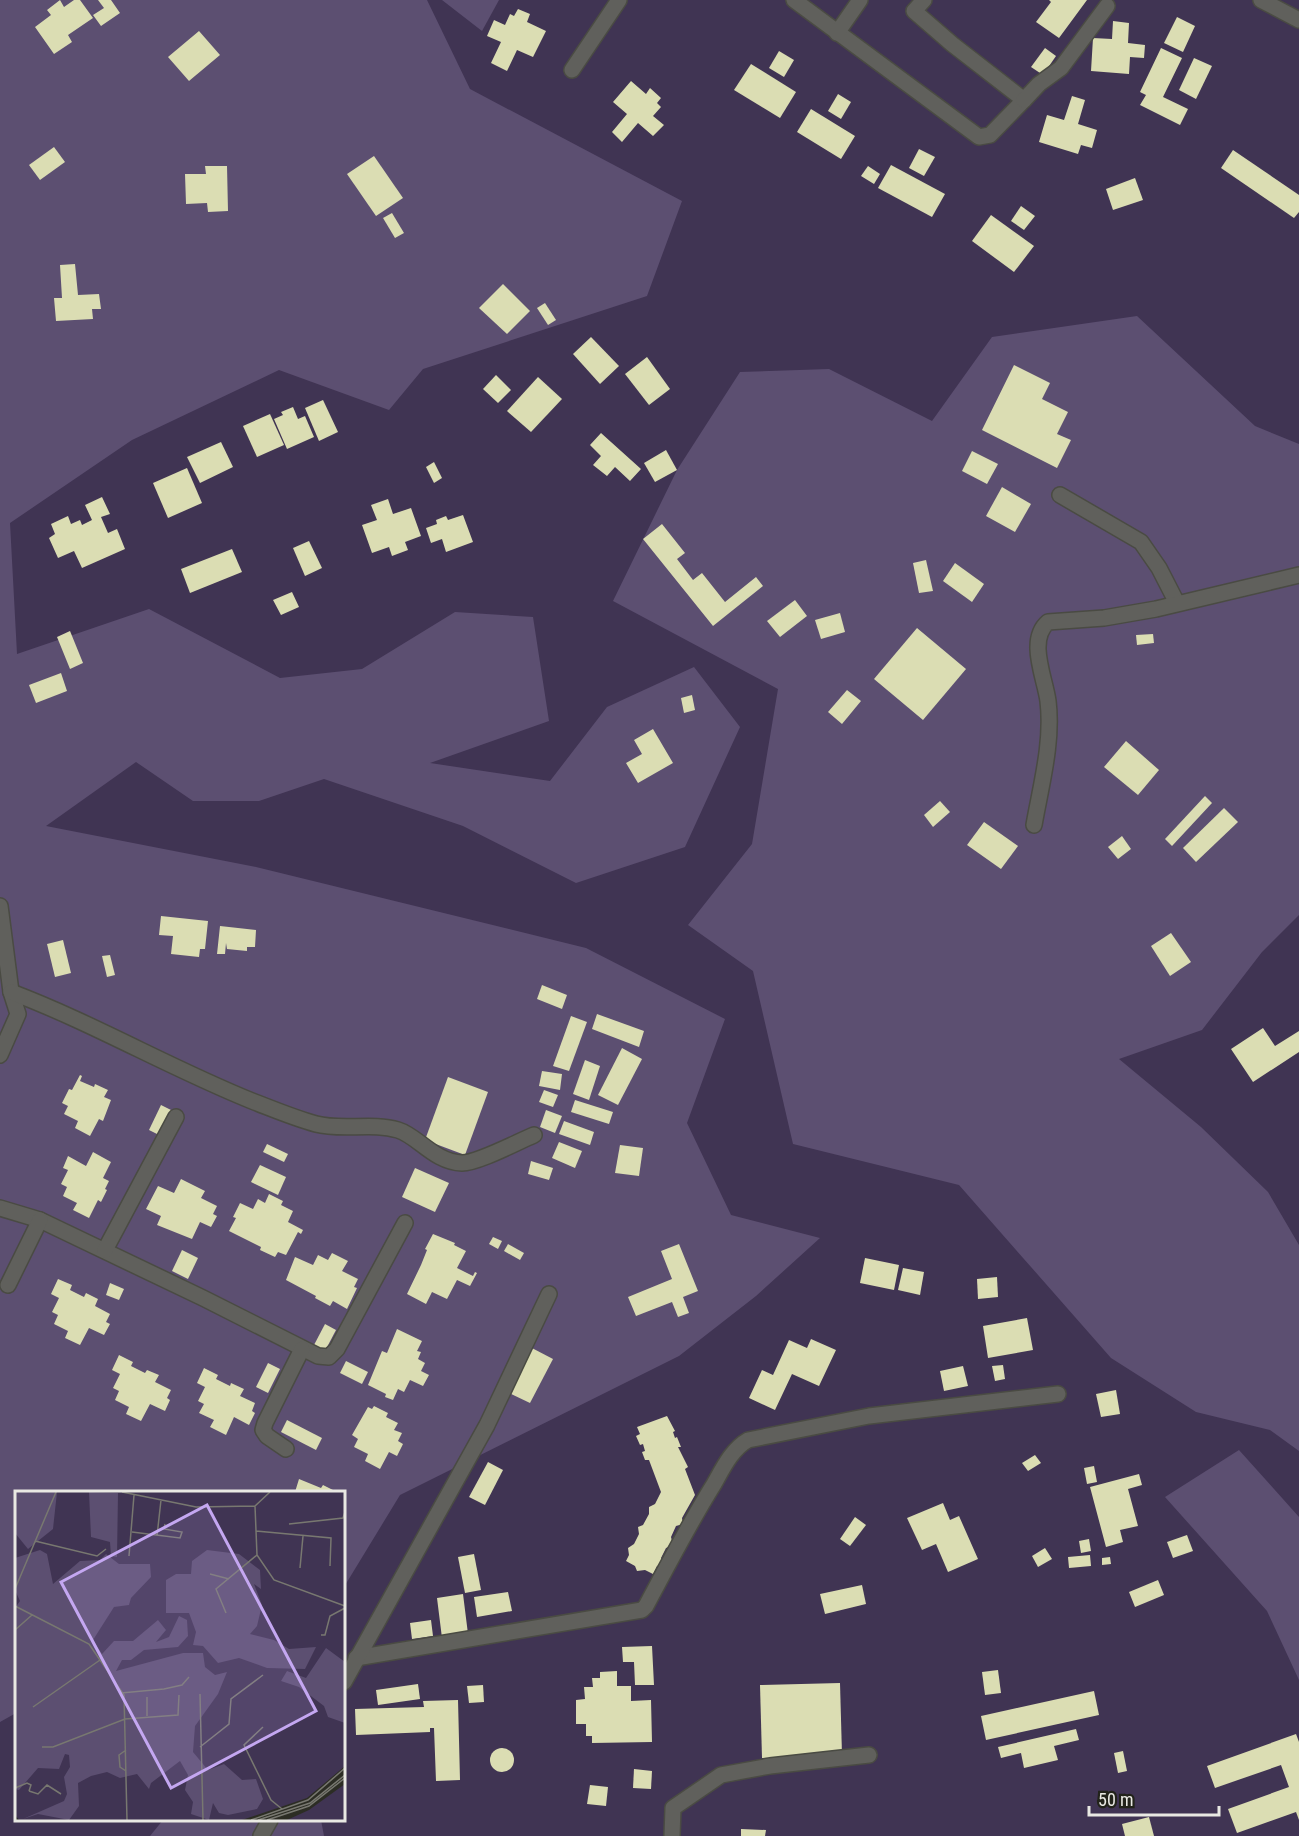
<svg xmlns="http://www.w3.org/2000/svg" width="1299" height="1836" font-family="'Roboto Condensed',sans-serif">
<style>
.green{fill:#403453;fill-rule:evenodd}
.forest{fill:#5c4f71}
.building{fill:#dbddb3}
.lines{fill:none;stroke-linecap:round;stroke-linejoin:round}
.minor-casing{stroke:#4a4b43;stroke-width:18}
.minor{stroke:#60605c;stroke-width:15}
.inset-road{fill:none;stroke:#787870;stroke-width:1.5}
.view{fill:#c4a7f1;fill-opacity:0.15;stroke:#c4a7f1;stroke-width:3}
.inset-edge{fill:none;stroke:#e9e9e3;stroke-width:3}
</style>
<rect width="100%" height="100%" fill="#2c2d24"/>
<path class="green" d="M0,0H1299V1836H0ZM16,1492H344V1820H16Z"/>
<g class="forest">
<polygon points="0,0 427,0 470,89 682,201 647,296 423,369 389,410 279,370 132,440 10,523 17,654 149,609 280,678 362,669 455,612 533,617 549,721 430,763 550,781 607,707 694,667 740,727 685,847 576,883 463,826 324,779 259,801 193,801 136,762 46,826 256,867 586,948 725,1019 687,1123 731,1215 820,1238 756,1296 679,1356 400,1495 344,1587 344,1492 16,1492 16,1713 0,1722"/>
<polygon points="442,0 499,0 482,31"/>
<polygon points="1137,316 1255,426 1299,444 1299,915 1262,952 1202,1030 1119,1059 1201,1127 1268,1192 1299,1245 1299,1451 1270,1430 1196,1412 1111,1358 959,1185 793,1144 753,971 688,925 752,844 778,689 613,601 677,470 740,372 829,369 932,421 992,337"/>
<polygon points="1239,1450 1299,1517 1299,1680 1267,1611 1165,1497"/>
<polygon points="163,1820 321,1820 324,1836 150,1836"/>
</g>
<g class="building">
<polygon points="60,0 64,7 74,0 80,0 93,18 68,35 72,42 54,54 35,27 51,15 47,10"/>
<polygon points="98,0 111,0 120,13 101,26 93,15 104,8"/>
<polygon points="1049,0 1087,0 1059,38 1036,22 1051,2"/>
<polygon points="518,9 530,14 527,22 546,31 533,57 517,50 507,71 491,63 501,42 487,36 494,20 505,25 510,14 514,16"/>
<polygon points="1177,17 1195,26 1183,52 1164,43"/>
<polygon points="1113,21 1129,23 1128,43 1145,45 1144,58 1130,57 1129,74 1091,71 1093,38 1112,39"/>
<polygon points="199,31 220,55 189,81 168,57"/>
<polygon points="1045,48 1056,56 1043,75 1031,67"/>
<polygon points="1161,48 1182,58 1163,97 1188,109 1180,125 1140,105 1146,95 1140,92"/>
<polygon points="779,51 794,60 784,77 769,68"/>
<polygon points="1194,58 1212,66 1196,99 1179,90"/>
<polygon points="751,64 796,92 780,118 734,90"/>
<polygon points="631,81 646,94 650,88 661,98 657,103 661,107 653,116 664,125 653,136 638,123 622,142 612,132 627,114 613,102"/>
<polygon points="838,94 851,102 841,119 828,111"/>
<polygon points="1072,96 1085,100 1078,124 1097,130 1092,148 1081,145 1078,154 1039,142 1047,115 1064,120"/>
<polygon points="811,109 855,136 841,159 797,132"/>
<polygon points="54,147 65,162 40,180 29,165"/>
<polygon points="919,149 935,157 924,176 909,168"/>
<polygon points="1233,150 1299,195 1299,212 1294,218 1221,168"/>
<polygon points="374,156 403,198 376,216 347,174"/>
<polygon points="891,165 945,194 932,217 878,188"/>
<polygon points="205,166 227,166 228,211 208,212 207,203 186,204 185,174 206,174"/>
<polygon points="868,166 880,174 874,184 861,176"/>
<polygon points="1135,178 1143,200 1113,210 1106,189"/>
<polygon points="1021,206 1035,216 1024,230 1011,221"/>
<polygon points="392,213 404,233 395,238 383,218"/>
<polygon points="991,215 1034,246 1014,272 972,241"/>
<polygon points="75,264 78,295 99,294 101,309 92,309 93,319 56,321 54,298 62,298 60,265"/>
<polygon points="503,284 530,311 507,334 479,308"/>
<polygon points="545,303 556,320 548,325 537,308"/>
<polygon points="591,337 619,366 600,384 573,354"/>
<polygon points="647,357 670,389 649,405 625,374"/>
<polygon points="1014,365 1050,383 1042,399 1068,412 1057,434 1071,440 1057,468 982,430"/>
<polygon points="496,375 511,390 498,403 483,389"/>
<polygon points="538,377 562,399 531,432 507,411"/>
<polygon points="323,400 338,432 319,441 305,408"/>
<polygon points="293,407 298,419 305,416 314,437 287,449 274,419 283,415 281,412"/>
<polygon points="270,414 284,445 257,457 243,426"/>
<polygon points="601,433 641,469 630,481 615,467 607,476 593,465 601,456 590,445"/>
<polygon points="221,442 233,467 200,483 187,457"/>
<polygon points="666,450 677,470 655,482 644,463"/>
<polygon points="972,451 998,464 987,484 962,471"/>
<polygon points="434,462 442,478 434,483 426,467"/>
<polygon points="187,468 202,503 168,518 153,483"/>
<polygon points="1002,487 1031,504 1015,532 986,516"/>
<polygon points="102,497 110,514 101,517 108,533 117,529 125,549 82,568 74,551 58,558 49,538 55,534 51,524 68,516 71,524 80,520 82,525 92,520 85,505"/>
<polygon points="388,499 393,514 411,508 421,536 405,542 408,550 392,556 389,547 372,553 362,525 377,520 371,505"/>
<polygon points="463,515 473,542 446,552 442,539 431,543 426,528 437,524 436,520 446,516 448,520"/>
<polygon points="662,524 685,553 677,559 693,580 702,573 725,602 756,577 763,586 713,626 643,539"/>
<polygon points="309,541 322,568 305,576 293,548"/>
<polygon points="232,549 242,572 190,593 181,569"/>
<polygon points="926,560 933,591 919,593 913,563"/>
<polygon points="955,563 984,584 972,602 943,581"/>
<polygon points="292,592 299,607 281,615 273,600"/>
<polygon points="795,600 807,616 780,637 767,621"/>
<polygon points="840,613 845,632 821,639 815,620"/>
<polygon points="917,628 966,669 923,720 874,679"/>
<polygon points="70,631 83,663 70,669 57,637"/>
<polygon points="1153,634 1154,643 1137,645 1136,635"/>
<polygon points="61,673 67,691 36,703 29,685"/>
<polygon points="847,690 861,701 842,724 828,712"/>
<polygon points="692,695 695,710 684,713 681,698"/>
<polygon points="653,729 673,763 638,783 626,763 642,754 634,740"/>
<polygon points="1126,741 1159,770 1138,795 1104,767"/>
<polygon points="1205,796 1212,803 1172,846 1165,839"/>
<polygon points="940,801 950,812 933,827 924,815"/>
<polygon points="1224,808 1238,822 1196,862 1183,848"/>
<polygon points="984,822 1018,846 1001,869 967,845"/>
<polygon points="1122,836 1131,849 1118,859 1108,847"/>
<polygon points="161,916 208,921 205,949 200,949 199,957 171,954 173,936 159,935"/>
<polygon points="220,926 256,930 255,947 247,947 247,951 227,949 226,943 225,954 217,954"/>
<polygon points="1171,933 1191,962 1170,976 1151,946"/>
<polygon points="63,940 71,973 55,977 47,944"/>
<polygon points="110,955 115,975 107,977 102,956"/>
<polygon points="542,985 567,995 562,1009 537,999"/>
<polygon points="597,1014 644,1031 639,1047 592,1029"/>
<polygon points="571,1016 587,1022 569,1071 553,1066"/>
<polygon points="1263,1028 1275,1046 1299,1031 1299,1052 1253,1082 1231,1049"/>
<polygon points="622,1048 642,1059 618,1105 598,1095"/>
<polygon points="585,1060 600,1066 589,1100 573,1094"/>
<polygon points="542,1071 562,1074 560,1090 539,1086"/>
<polygon points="80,1075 82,1076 80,1081 94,1087 95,1084 108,1090 104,1097 111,1100 103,1121 99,1119 90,1136 75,1128 78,1121 64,1114 68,1106 62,1103 69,1089 72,1090"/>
<polygon points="448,1077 488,1092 465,1155 425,1140"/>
<polygon points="544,1090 558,1095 553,1107 539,1102"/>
<polygon points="575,1100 613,1112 609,1124 571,1112"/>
<polygon points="161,1105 173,1111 161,1136 149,1130"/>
<polygon points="546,1110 562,1116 555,1133 540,1127"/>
<polygon points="564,1121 594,1132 590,1145 559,1134"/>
<polygon points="559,1142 582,1151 575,1168 552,1158"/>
<polygon points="267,1144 288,1154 284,1162 263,1152"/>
<polygon points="620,1145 643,1148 639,1176 615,1173"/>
<polygon points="93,1152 111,1162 103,1178 109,1181 105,1189 107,1190 101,1202 98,1200 89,1218 73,1210 77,1203 63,1196 67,1187 61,1184 68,1170 63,1168 68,1156 86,1166"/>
<polygon points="531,1161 553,1168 549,1180 528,1174"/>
<polygon points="260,1165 286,1177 278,1195 251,1182"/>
<polygon points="415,1168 449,1183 435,1212 402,1197"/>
<polygon points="181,1179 205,1191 201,1198 217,1206 213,1214 217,1216 211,1227 200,1222 192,1239 157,1225 161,1216 146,1209 158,1186 174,1193"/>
<polygon points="269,1194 283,1201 281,1205 293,1211 288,1222 303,1230 301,1234 298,1232 286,1255 278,1252 275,1257 260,1250 261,1247 229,1231 236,1218 233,1217 240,1203 253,1209 258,1199 265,1203"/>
<polygon points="433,1234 455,1243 454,1245 466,1251 457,1268 473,1276 475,1272 477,1273 470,1286 457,1280 447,1299 432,1292 426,1304 407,1294 421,1265 427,1250 425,1249"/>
<polygon points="493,1237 502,1241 498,1249 489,1244"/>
<polygon points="508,1244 524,1253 520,1260 504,1251"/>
<polygon points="679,1244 698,1291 683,1297 689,1313 678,1317 672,1302 636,1316 628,1297 672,1279 661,1251"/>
<polygon points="182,1250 198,1258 188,1279 172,1271"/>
<polygon points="332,1253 348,1261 342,1271 358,1279 354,1287 357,1288 347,1309 333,1301 330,1306 315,1298 316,1296 286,1280 295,1257 313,1265 318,1255 328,1260"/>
<polygon points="865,1258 899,1265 894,1290 860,1283"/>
<polygon points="903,1268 924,1272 920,1295 898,1290"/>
<polygon points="997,1277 998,1297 978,1299 977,1279"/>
<polygon points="58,1279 72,1285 70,1290 84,1297 86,1293 98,1299 95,1306 110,1314 106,1322 110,1324 104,1335 89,1328 80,1345 65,1338 68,1331 54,1324 58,1315 52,1312 59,1298 51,1294"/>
<polygon points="110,1283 124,1289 119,1300 106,1295"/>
<polygon points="1027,1318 1033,1350 988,1358 983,1326"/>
<polygon points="325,1324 336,1330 325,1351 314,1345"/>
<polygon points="397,1329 422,1341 417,1351 421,1352 418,1359 425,1363 421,1371 429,1375 423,1386 410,1380 404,1392 398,1389 393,1400 385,1397 386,1394 368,1385 382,1351 387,1353"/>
<polygon points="811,1339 836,1350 819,1386 792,1374 775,1410 749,1398 762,1370 773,1375 789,1340 807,1348"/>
<polygon points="530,1347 553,1359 530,1403 507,1392"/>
<polygon points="119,1355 133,1362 131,1366 145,1373 147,1370 159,1375 155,1382 171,1390 167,1398 170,1400 165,1411 150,1404 141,1421 126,1414 129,1407 115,1400 119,1391 113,1388 120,1374 112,1370"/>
<polygon points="346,1361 368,1372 362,1384 340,1373"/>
<polygon points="268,1363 280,1369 268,1393 256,1387"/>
<polygon points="1003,1365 1005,1379 995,1381 992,1366"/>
<polygon points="963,1366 968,1386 944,1391 940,1371"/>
<polygon points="204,1368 218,1375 216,1379 230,1386 231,1383 244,1389 240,1396 255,1403 252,1411 255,1413 249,1425 234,1417 226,1435 210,1427 214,1420 199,1413 204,1404 198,1401 205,1387 197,1383"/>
<polygon points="1116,1390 1120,1414 1101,1417 1096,1394"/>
<polygon points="374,1406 388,1413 386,1417 398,1423 394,1430 402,1433 398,1441 403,1444 397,1456 389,1452 380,1469 365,1461 368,1454 354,1447 358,1439 352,1435 368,1407 372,1409"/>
<polygon points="667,1416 675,1431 673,1432 675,1438 677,1437 681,1447 678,1447 688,1467 685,1469 695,1495 682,1518 683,1524 676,1526 671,1537 673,1545 666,1548 661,1558 664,1564 657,1566 653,1574 645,1570 637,1571 635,1566 626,1561 629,1555 628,1548 634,1544 639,1534 638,1527 643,1525 649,1514 649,1507 655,1504 661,1492 649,1460 645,1460 642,1452 645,1451 643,1444 640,1445 636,1436 640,1434 637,1427"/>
<polygon points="287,1420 322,1438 316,1450 281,1432"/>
<polygon points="1035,1455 1041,1463 1028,1471 1022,1463"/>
<polygon points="488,1462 503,1470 485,1505 469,1497"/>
<polygon points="1094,1466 1097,1482 1087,1484 1084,1468"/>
<polygon points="1139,1474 1142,1485 1128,1489 1138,1526 1120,1530 1123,1542 1106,1547 1090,1487"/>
<polygon points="299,1479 321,1488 323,1485 335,1491 334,1492 295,1492"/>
<polygon points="943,1503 950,1520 959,1516 978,1559 948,1572 936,1544 922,1550 907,1518"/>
<polygon points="855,1517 866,1525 850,1546 840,1539"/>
<polygon points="1187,1535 1193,1551 1173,1558 1167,1542"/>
<polygon points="1089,1539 1091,1551 1081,1553 1079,1541"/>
<polygon points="1045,1548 1052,1559 1038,1567 1032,1556"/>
<polygon points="474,1554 481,1590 465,1593 458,1557"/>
<polygon points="1090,1555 1091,1566 1069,1568 1068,1557"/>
<polygon points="1110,1557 1111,1564 1102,1565 1102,1558"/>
<polygon points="1158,1580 1164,1595 1135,1607 1129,1592"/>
<polygon points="862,1585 866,1604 825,1614 820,1594"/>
<polygon points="508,1592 512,1611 477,1617 474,1597"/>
<polygon points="463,1594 468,1634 442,1638 437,1598"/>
<polygon points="431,1620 433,1636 412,1639 410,1623"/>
<polygon points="652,1646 654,1685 635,1685 634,1662 623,1662 622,1647"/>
<polygon points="998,1670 1001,1693 985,1695 982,1672"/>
<polygon points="617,1671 617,1686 631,1686 631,1701 651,1700 652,1742 592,1743 592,1736 586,1736 586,1724 576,1724 576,1700 585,1699 584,1687 593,1687 592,1678 600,1678 600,1672"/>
<polygon points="840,1683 842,1755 762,1758 760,1685"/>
<polygon points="418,1684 420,1699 378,1705 376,1690"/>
<polygon points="483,1685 484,1702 469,1703 467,1686"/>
<polygon points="1094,1691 1099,1715 986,1740 981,1716"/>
<polygon points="458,1700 460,1780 436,1781 434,1728 430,1728 430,1732 356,1735 355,1709 424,1707 423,1701"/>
<polygon points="1076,1729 1079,1740 1054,1746 1058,1760 1024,1768 1021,1753 1001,1758 998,1747"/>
<polygon points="1296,1734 1299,1742 1299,1820 1296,1812 1237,1833 1228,1809 1289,1787 1281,1765 1215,1788 1207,1766"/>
<circle cx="502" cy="1760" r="12"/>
<polygon points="1123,1751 1127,1771 1118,1773 1114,1753"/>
<polygon points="634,1769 652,1771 651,1789 633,1788"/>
<polygon points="590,1785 608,1787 606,1806 587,1804"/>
<polygon points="1149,1817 1154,1836 1125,1836 1122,1824"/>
<polygon points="741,1829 766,1830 765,1836 741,1836"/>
</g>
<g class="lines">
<defs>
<g id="minor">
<polyline points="794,0 979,137 990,135 1024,100 952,44 914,11 924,0"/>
<polyline points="1261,0 1299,20"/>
<polyline points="837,33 860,0"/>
<polyline points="572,70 619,0"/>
<polyline points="1024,100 1039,84 1061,68 1107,6"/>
<polyline points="1060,495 1141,542 1159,568 1177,603"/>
<path d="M1034,825C1041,785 1053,742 1048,701C1045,678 1027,640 1048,622L1104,618L1156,609L1299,575"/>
<polyline points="0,906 11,992 18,1014 0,1055"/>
<path d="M11,992C93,1023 170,1068 252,1101C273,1109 294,1118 316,1124C342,1131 372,1122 398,1130C418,1136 434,1162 462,1163C478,1163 517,1142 534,1135"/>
<polyline points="0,1208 40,1220 203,1298 318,1356 329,1357 337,1349 405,1223"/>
<polyline points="105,1250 176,1117"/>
<polyline points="8,1285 40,1220"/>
<polyline points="286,1449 267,1436 263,1430 265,1423 302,1349"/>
<path d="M356,1658L642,1610L646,1606C668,1565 689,1524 714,1484C723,1468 732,1449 748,1440L869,1416L1058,1394"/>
<polyline points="344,1682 487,1425 549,1294"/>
<polyline points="261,1836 270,1820"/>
<polyline points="672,1836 673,1808 721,1775 770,1766 869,1755"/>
</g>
</defs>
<use href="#minor" class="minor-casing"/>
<use href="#minor" class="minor"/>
</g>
<g transform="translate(15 1491)">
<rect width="330" height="330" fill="#2c2d24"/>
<path d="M0,1H330V275L292,307L227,329H4L0,324ZM330,293V329H272L294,319Z" fill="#403453"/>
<path d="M0,1H42L38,38L13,58L0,42ZM74,1L103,2L102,66L96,65L95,51L76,46ZM25,59L32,63L38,93L65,70L85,69L91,63L104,73H135L136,86L116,107L114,114L99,116L78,149L87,163L99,150H118L143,129L151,139L141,151L154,146L164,125L172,129L173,145L163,156L129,159L116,169H107L101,180L168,162H188L190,176L200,184L212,181L203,203L180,235L178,261L193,279L209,273L227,289L241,288L248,308L242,318L213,324L204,322L198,312L194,329L176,323L178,311L170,299L173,284L165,270L136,292L134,298L122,283L105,287L92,281L76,285L63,292L64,315L54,329L23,323L8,328L49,310L52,303L49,286L55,276L54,264L50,263L44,278L23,277L4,299L0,298V117L5,110L0,99V67ZM192,59L224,63L245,79L246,98L239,93L247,114L242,135L235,143L259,149L274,158L301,156L290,178L252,177L224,167L203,172L188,155L178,154L181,141L174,122H151V89L161,83H176L177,70ZM311,157L330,171V232L313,226L309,215L284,196L266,190L272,180L291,187Z" fill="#5c4f71"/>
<path class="inset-road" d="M107,1L181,16L240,15L255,1M240,15L242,64L259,89L330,115M274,33L328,27L330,21M241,40L316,47L315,75M117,41L165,47L167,41L149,38L150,33M142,45L146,9M20,50L82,65L91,58M114,65L119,4M285,77L288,45M195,83L214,88M0,98L41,1M0,115L74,153L109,204L112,329M211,122L201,98L242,64M0,139L17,124M306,144H310L315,125L330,117M106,202L149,198L167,194L174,186M185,203L188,329M18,216L85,169M132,225V206M248,236L229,254L256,309L267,318M27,256H38L110,228L163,224L164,204M185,256L214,233L216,208L248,184M111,280L105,276L104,264L111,259M0,297L12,292L16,294L14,300M14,300L23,303L32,294L46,303M236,329L293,309L330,277M243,329L295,312L330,284M252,329L294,315L330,287"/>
<path class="view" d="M192,14L301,220L156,297L46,91Z"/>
<rect width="330" height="330" class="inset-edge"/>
</g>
<path d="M1089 1806v9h130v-9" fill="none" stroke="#e9e9e3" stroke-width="3"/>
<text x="1098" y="1806" font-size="18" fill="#e9e9e3" stroke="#22231a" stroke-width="4.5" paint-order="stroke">50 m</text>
</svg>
